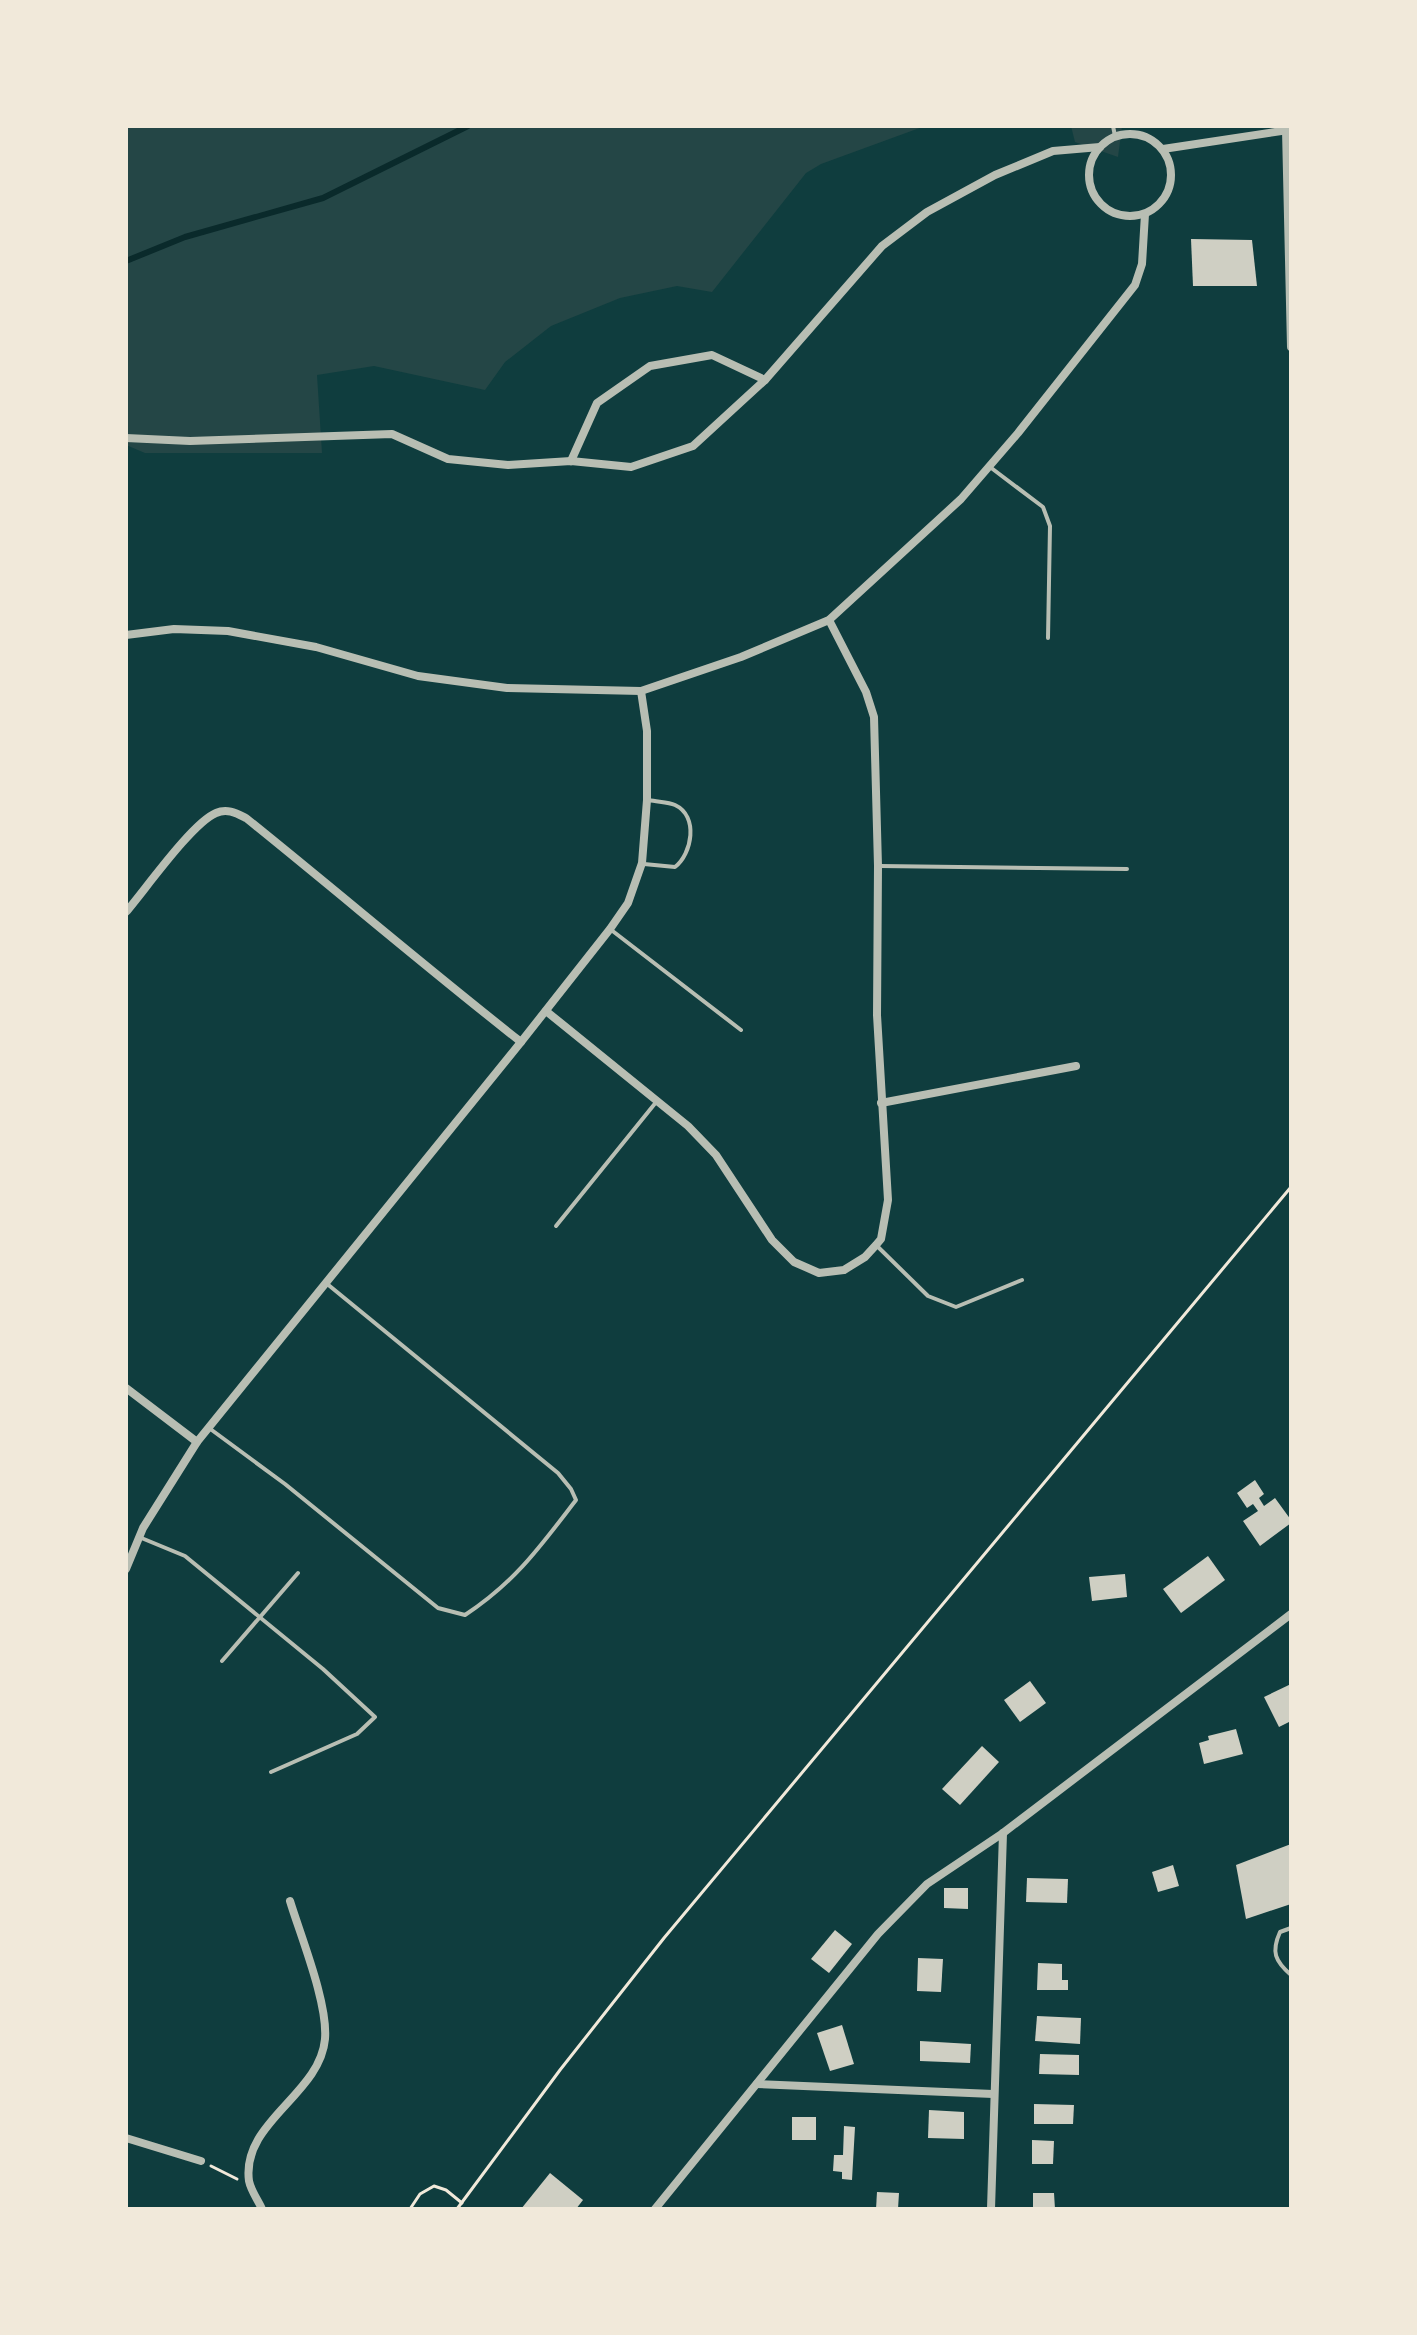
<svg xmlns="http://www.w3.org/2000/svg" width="1417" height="2335" font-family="'Archivo Narrow',sans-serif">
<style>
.green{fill:#244646}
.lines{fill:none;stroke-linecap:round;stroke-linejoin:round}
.stream{stroke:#0a2a2b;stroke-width:6}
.building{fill:#cfcfc3}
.path{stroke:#f1e9da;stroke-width:3}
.service{stroke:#b8beb3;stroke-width:4}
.minor{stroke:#b8beb3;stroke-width:8}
</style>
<rect width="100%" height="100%" fill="#0f3d3e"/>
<g class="green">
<polygon points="126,126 925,126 821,164 806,173 712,292 677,286 620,298 551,326 505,362 485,390 374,366 317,375 322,453 145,453 126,445"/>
<polygon points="1071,126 1122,126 1118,157 1075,142"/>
</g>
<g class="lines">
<polyline class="stream" points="126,261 185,237 323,198 468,126"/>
</g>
<g class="building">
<polygon points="1191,239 1252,240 1257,286 1193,286"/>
<polygon points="1255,1480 1264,1494 1259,1498 1264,1506 1275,1498 1291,1520 1291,1523 1260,1546 1243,1521 1258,1511 1253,1504 1247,1508 1237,1493"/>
<polygon points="1208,1556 1225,1580 1181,1613 1163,1589"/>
<polygon points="1125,1574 1127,1597 1092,1601 1089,1577"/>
<polygon points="1030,1681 1046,1703 1020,1722 1004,1700"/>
<polygon points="1291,1684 1291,1721 1279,1727 1264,1697"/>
<polygon points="1236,1729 1243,1754 1204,1764 1199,1743 1209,1740 1208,1736"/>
<polygon points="982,1746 999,1762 960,1805 942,1789"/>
<polygon points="1291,1844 1291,1904 1246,1919 1236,1865"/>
<polygon points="1173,1865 1179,1886 1158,1892 1152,1872"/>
<polygon points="1027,1878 1068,1879 1067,1903 1026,1902"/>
<polygon points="944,1888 968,1888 968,1909 944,1908"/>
<polygon points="835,1930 852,1944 829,1973 811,1959"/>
<polygon points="918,1958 943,1959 941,1992 917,1991"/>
<polygon points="1038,1963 1062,1964 1062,1980 1068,1980 1068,1990 1037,1990"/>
<polygon points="1037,2016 1081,2018 1080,2044 1035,2041"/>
<polygon points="842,2025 854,2064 830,2071 817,2033"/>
<polygon points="920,2041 971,2044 970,2063 920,2061"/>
<polygon points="1040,2054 1079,2055 1079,2075 1039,2074"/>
<polygon points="1034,2104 1074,2105 1073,2124 1034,2124"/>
<polygon points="929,2110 964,2112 964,2139 928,2138"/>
<rect x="792" y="2117" width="24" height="23"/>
<polygon points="844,2126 855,2127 852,2180 842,2179 842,2172 833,2171 834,2155 843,2155"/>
<polygon points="1032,2140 1054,2141 1053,2164 1032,2164"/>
<polygon points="550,2173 583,2200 576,2209 521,2209"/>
<polygon points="877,2192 899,2193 898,2209 876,2209"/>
<polygon points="1033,2193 1054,2193 1055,2209 1033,2209"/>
</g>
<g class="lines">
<g class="path">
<polyline points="211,2166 237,2179"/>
<polyline points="410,2209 420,2194 434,2186 446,2190 462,2203"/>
<polyline points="457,2209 560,2070 664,1938 1291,1187"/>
</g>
<g class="service">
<polyline points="1113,126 1115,136"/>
<polyline points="990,467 1043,507 1050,526 1048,638"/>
<path d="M644,864L675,867C692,854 699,816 675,805C668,802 657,802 649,800"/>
<polyline points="880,866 1127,869"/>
<polyline points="610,929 741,1030"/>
<polyline points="556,1226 657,1101"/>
<polyline points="876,1245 928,1296 956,1307 1022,1280"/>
<path d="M209,1428L285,1484L438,1608L465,1615C515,1582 540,1547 576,1500L571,1489L558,1473L326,1283"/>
<polyline points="139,1537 185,1556 323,1669 375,1717 357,1734 271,1772"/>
<polyline points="222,1661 298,1573"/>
<path d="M1291,1928L1280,1932C1271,1952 1275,1961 1291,1975"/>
</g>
<g class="minor">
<polyline points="1286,130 1291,347"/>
<circle cx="1130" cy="175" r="41"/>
<polyline points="1163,149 1288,130"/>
<polyline points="126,438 190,441 392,434 448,459 508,465 571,461 631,467 693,446 765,380 882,246 927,212 995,175 1053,151 1100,147"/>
<polyline points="571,461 597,403 650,366 712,355 765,380"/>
<polyline points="126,635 174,629 228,631 316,647 418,676 507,688 641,691"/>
<path d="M126,912C145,890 192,823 216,813C227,808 236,813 246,818C338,892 428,969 521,1042"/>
<polyline points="546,1011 688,1126 716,1155 772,1240 794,1262 819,1273 844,1270 865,1257 876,1245 881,1239 888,1200 877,1015 878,866 874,717 866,692 829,620"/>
<polyline points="881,1103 1076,1066"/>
<polyline points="126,1388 197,1442"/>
<polyline points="126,1569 143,1528 197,1442 521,1042 610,929 628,903 642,863 647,800 647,731 641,691 741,657 829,620 961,499 1018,433 1135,285 1142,264 1145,214"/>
<polyline points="757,2084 993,2094"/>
<polyline points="126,2138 201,2161"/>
<path d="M262,2209C258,2200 251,2191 249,2181C241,2122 320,2095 325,2039C328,2003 301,1937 290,1901"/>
<polyline points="655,2209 878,1934 927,1884 1003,1833 1291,1614"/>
<polyline points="991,2209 1003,1833"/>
</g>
</g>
<rect width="1417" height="2335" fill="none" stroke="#f1e9da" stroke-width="256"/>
</svg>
